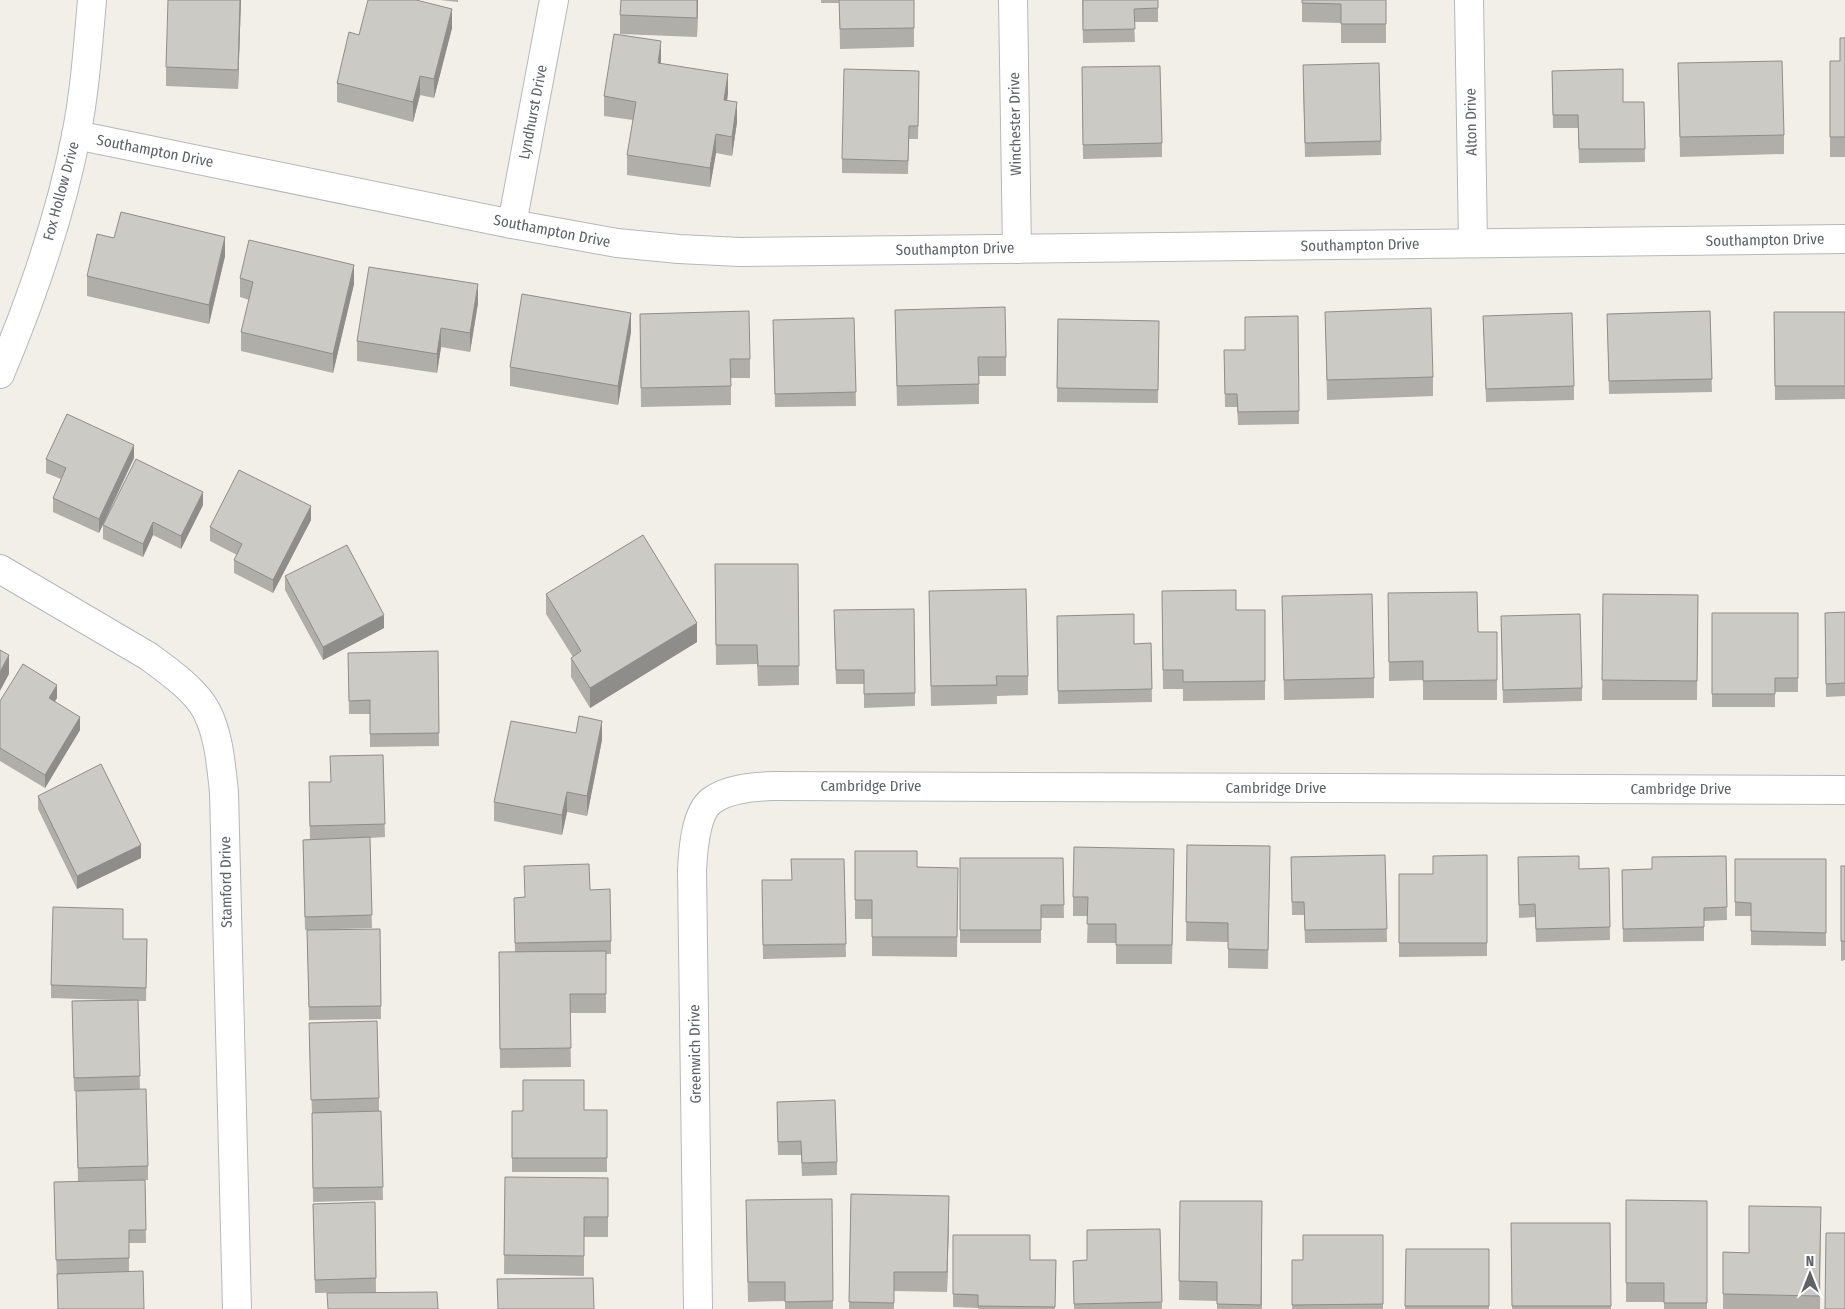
<svg xmlns="http://www.w3.org/2000/svg" width="1845" height="1309" font-family="'Fira Sans Condensed',sans-serif">
<style>
.lines{fill:none;stroke-linecap:round;stroke-linejoin:round}
.minor-casing{stroke:#b5b8bc;stroke-width:30}
.minor{stroke:#fff;stroke-width:28}
.wall{fill:#afaea9}
.shaded-wall{fill:#8f8d8a}
.building{fill:#cccac5;stroke:#8f8d8a}
.labels{text-anchor:middle;stroke-width:4.5;stroke-linejoin:round;paint-order:stroke}
.street-label{font-size:15px;fill:#5f6368;stroke:#fff}
</style>
<rect width="100%" height="100%" fill="#f1efe8"/>
<g class="lines">
<defs>
<g id="minor">
<polyline points="1013,0 1017,249"/>
<polyline points="1469,0 1473,243"/>
<polyline points="76,135 512,224 617,243 679,249 740,252 1845,239"/>
<polyline points="512,224 554,0"/>
<path d="M0,374C32,298 60,217 76,136C85,91 88,45 92,0"/>
<path d="M0,569L148,656C166,669 197,691 207,712C219,736 221,765 224,792L237,1309"/>
<path d="M698,1309L692,870C693,852 695,814 711,801C728,788 754,787 774,786L1845,790"/>
</g>
</defs>
<use href="#minor" class="minor-casing"/>
<use href="#minor" class="minor"/>
</g>
<g class="wall">
<polygon points="241,0 238,89 166,86 166,67"/>
<polygon points="440,0 458,0 458,2"/>
<polygon points="698,0 697,37 620,34 620,15"/>
<polygon points="821,0 914,0 914,47 840,49 839,3 821,3"/>
<polygon points="1082,0 1158,0 1158,22 1134,22 1135,42 1083,43"/>
<polygon points="1302,0 1386,0 1386,43 1341,43 1341,23 1302,22"/>
<polygon points="452,28 434,98 420,95 413,122 337,102 337,83 359,35"/>
<polygon points="1845,38 1845,157 1830,157 1830,61 1840,61"/>
<polygon points="661,61 661,64 728,93 727,101 737,122 732,156 716,153 710,187 627,175 627,155 633,120 604,116 604,96"/>
<polygon points="1678,63 1784,135 1784,154 1680,157"/>
<polygon points="1082,67 1162,143 1162,157 1083,159"/>
<polygon points="919,71 918,139 909,139 908,174 842,173 842,159"/>
<polygon points="1552,71 1623,102 1644,102 1645,162 1579,163 1578,128 1553,128"/>
<polygon points="1303,79 1381,141 1381,155 1305,157"/>
<polygon points="114,238 225,256 209,324 87,296 87,276"/>
<polygon points="240,278 354,284 333,373 241,351 241,332 249,300 240,297"/>
<polygon points="478,303 470,352 441,347 437,373 357,361 357,341"/>
<polygon points="895,310 1006,357 1006,376 979,376 979,404 897,406"/>
<polygon points="1710,311 1712,392 1609,394 1607,314"/>
<polygon points="1325,312 1433,377 1433,396 1327,400"/>
<polygon points="1774,312 1845,312 1845,399 1775,400"/>
<polygon points="640,314 750,359 750,378 731,378 731,405 641,407"/>
<polygon points="1298,316 1299,424 1238,425 1237,407 1225,407 1224,350 1245,350"/>
<polygon points="1483,316 1574,386 1574,400 1486,402"/>
<polygon points="854,318 856,406 775,407 773,333"/>
<polygon points="1058,319 1159,321 1158,403 1057,402"/>
<polygon points="631,332 618,405 510,386 510,367"/>
<polygon points="134,458 99,533 53,512 53,498 61,479 46,473 46,459"/>
<polygon points="203,505 181,549 153,535 143,557 103,539 103,525"/>
<polygon points="311,520 273,593 234,573 234,560 237,555 210,541 210,527"/>
<polygon points="715,564 798,564 799,685 758,686 757,664 716,665"/>
<polygon points="285,576 384,628 323,660 285,590"/>
<polygon points="929,591 1028,676 1028,695 997,696 997,704 931,706"/>
<polygon points="1162,591 1236,610 1265,610 1265,700 1183,701 1183,689 1163,689"/>
<polygon points="1388,593 1478,632 1497,632 1497,700 1423,700 1423,680 1389,681"/>
<polygon points="546,594 697,642 590,708 571,677 571,658 573,657 546,614"/>
<polygon points="1603,594 1698,595 1697,700 1602,700"/>
<polygon points="1282,596 1374,678 1374,698 1284,700"/>
<polygon points="914,609 915,706 864,708 864,684 836,684 834,623"/>
<polygon points="1845,612 1845,696 1826,697 1825,613"/>
<polygon points="1712,613 1798,613 1798,692 1775,692 1775,707 1712,707"/>
<polygon points="1057,616 1134,644 1151,643 1152,702 1058,704"/>
<polygon points="1501,629 1582,688 1582,701 1503,703"/>
<polygon points="438,651 439,746 370,747 370,714 349,714 348,653"/>
<polygon points="57,698 55,701 80,730 45,788 0,761 0,701"/>
<polygon points="602,740 587,816 567,812 562,835 494,821 494,802"/>
<polygon points="383,755 385,837 370,838 372,928 305,930 303,840 310,839 309,782 330,782"/>
<polygon points="38,796 141,858 77,889 38,809"/>
<polygon points="1187,845 1270,846 1268,969 1228,968 1228,942 1186,941"/>
<polygon points="855,851 917,867 958,868 957,957 872,956 872,919 855,919"/>
<polygon points="1385,855 1387,942 1305,943 1304,915 1292,915 1291,857"/>
<polygon points="1487,855 1487,956 1399,957 1399,874 1433,874"/>
<polygon points="1726,856 1727,920 1704,921 1704,941 1623,942 1622,870 1652,869 1652,857"/>
<polygon points="1518,857 1579,869 1609,868 1610,940 1536,942 1535,917 1519,918"/>
<polygon points="960,858 1063,858 1064,918 1041,918 1041,943 960,943"/>
<polygon points="844,859 846,957 763,959 762,880 791,880"/>
<polygon points="1735,859 1826,859 1826,946 1751,945 1751,916 1735,916"/>
<polygon points="1841,866 1845,866 1845,960 1841,961"/>
<polygon points="1174,868 1172,964 1116,964 1116,943 1087,943 1088,916 1073,916 1073,897"/>
<polygon points="590,890 611,941 611,954 606,954 606,1013 570,1013 571,1067 500,1068 499,952 515,952 514,898"/>
<polygon points="380,929 381,1019 309,1020 307,930"/>
<polygon points="123,939 147,939 146,1001 138,1001 140,1089 74,1091 72,1001 114,1000 51,998 51,985"/>
<polygon points="309,1037 379,1098 379,1111 314,1113 381,1111 383,1200 313,1202 312,1113"/>
<polygon points="76,1104 148,1166 148,1180 78,1181"/>
<polygon points="584,1110 607,1110 607,1172 512,1172 512,1111"/>
<polygon points="777,1115 837,1162 837,1175 802,1176 801,1155 778,1155"/>
<polygon points="505,1177 608,1178 608,1237 584,1237 584,1276 504,1274"/>
<polygon points="145,1180 146,1243 129,1243 129,1271 144,1309 58,1309 54,1196"/>
<polygon points="851,1194 949,1215 947,1292 894,1291 894,1309 849,1309"/>
<polygon points="832,1199 833,1309 785,1309 785,1301 748,1302 746,1219"/>
<polygon points="1626,1200 1707,1201 1707,1309 1664,1309 1664,1302 1626,1302"/>
<polygon points="1180,1201 1262,1201 1262,1309 1217,1309 1217,1301 1179,1300"/>
<polygon points="375,1202 376,1292 315,1293 313,1204"/>
<polygon points="1821,1207 1820,1309 1723,1309 1723,1252 1749,1253"/>
<polygon points="1511,1223 1610,1223 1611,1309 1512,1309"/>
<polygon points="1160,1229 1162,1309 1074,1309 1073,1261 1087,1260"/>
<polygon points="953,1235 1030,1260 1056,1260 1055,1309 978,1309 978,1308 953,1307"/>
<polygon points="1383,1235 1383,1309 1292,1309 1292,1260 1303,1260"/>
<polygon points="1406,1249 1489,1249 1489,1309 1405,1309"/>
</g>
<g class="shaded-wall">
<polygon points="240,0 241,0 238,89 238,70"/>
<polygon points="697,0 698,0 697,37"/>
<polygon points="452,9 452,28 434,98 434,79"/>
<polygon points="661,41 661,61 658,83 658,63"/>
<polygon points="728,74 728,93 724,120 724,100"/>
<polygon points="420,76 420,95 413,122 413,102"/>
<polygon points="737,102 737,122 732,156 732,137"/>
<polygon points="716,134 716,153 710,187 710,168"/>
<polygon points="225,237 225,256 209,324 209,305"/>
<polygon points="354,265 354,284 333,373 333,354"/>
<polygon points="478,284 478,303 470,352 470,333"/>
<polygon points="631,313 631,332 618,405 618,386"/>
<polygon points="441,328 441,347 437,373 437,354"/>
<polygon points="134,445 134,458 99,533 99,519"/>
<polygon points="203,492 203,505 181,549 181,536"/>
<polygon points="311,506 311,520 273,593 273,580"/>
<polygon points="153,522 153,535 143,557 143,544"/>
<polygon points="384,615 384,628 323,660 323,647"/>
<polygon points="697,623 697,642 590,708 590,688"/>
<polygon points="9,655 9,674 0,691 0,672"/>
<polygon points="57,685 57,698 49,711 49,698"/>
<polygon points="80,717 80,730 45,788 45,775"/>
<polygon points="602,721 602,740 587,816 587,796"/>
<polygon points="567,792 567,812 562,835 562,815"/>
<polygon points="141,845 141,858 77,889 77,876"/>
<polygon points="949,1196 949,1215 947,1292 947,1272"/>
</g>
<g class="building">
<polygon points="168,0 240,0 238,70 166,67"/>
<polygon points="368,0 416,0 452,9 434,79 420,76 413,102 337,83 349,32 359,35"/>
<polygon points="621,0 697,0 697,18 620,15"/>
<polygon points="839,0 914,0 914,28 840,29"/>
<polygon points="1083,0 1158,0 1158,8 1134,9 1135,29 1083,30"/>
<polygon points="1302,0 1386,0 1386,24 1341,24 1341,4 1302,3"/>
<polygon points="614,34 661,41 658,63 728,74 724,100 737,102 732,137 716,134 710,168 627,155 636,102 604,96"/>
<polygon points="1840,38 1845,38 1845,137 1830,137 1830,61 1840,61"/>
<polygon points="1782,61 1784,135 1680,137 1678,63"/>
<polygon points="1379,63 1381,141 1305,143 1303,65"/>
<polygon points="1160,66 1162,143 1083,145 1082,67"/>
<polygon points="844,69 919,71 918,126 909,126 908,161 842,159"/>
<polygon points="1623,69 1623,102 1644,102 1645,149 1579,149 1578,115 1553,115 1552,71"/>
<polygon points="121,212 225,237 209,305 87,276 97,234 114,238"/>
<polygon points="249,240 354,265 333,354 241,332 253,282 240,278"/>
<polygon points="369,267 478,284 470,333 441,328 437,354 357,341"/>
<polygon points="522,294 631,313 618,386 510,367"/>
<polygon points="1005,307 1006,357 978,357 979,384 897,386 895,310"/>
<polygon points="1431,308 1433,377 1327,380 1325,312"/>
<polygon points="749,311 750,359 730,359 731,386 641,388 640,314"/>
<polygon points="1710,311 1712,379 1609,381 1607,314"/>
<polygon points="1774,312 1845,312 1845,386 1775,386"/>
<polygon points="1572,313 1574,386 1486,389 1483,316"/>
<polygon points="1298,316 1299,411 1238,412 1237,394 1225,394 1224,350 1245,350 1245,317"/>
<polygon points="854,318 856,392 775,394 773,320"/>
<polygon points="1058,319 1159,321 1158,390 1057,388"/>
<polygon points="67,414 134,445 99,519 53,498 66,468 46,459"/>
<polygon points="136,459 203,492 181,536 153,522 143,544 103,525"/>
<polygon points="239,470 311,506 273,580 234,560 242,544 210,527"/>
<polygon points="643,535 697,623 590,688 571,658 581,651 546,594"/>
<polygon points="347,545 384,615 323,647 285,576"/>
<polygon points="715,564 798,564 799,666 758,666 757,645 716,645"/>
<polygon points="1026,589 1028,676 996,676 997,685 931,686 929,591"/>
<polygon points="1236,590 1236,610 1265,610 1265,681 1183,682 1183,670 1163,670 1162,591"/>
<polygon points="1477,592 1478,632 1497,632 1497,680 1423,681 1423,661 1389,662 1388,593"/>
<polygon points="1372,594 1374,678 1284,680 1282,596"/>
<polygon points="1603,594 1698,595 1697,681 1602,680"/>
<polygon points="914,609 915,693 864,694 864,670 836,670 834,610"/>
<polygon points="1845,612 1845,683 1826,684 1825,613"/>
<polygon points="1712,613 1798,613 1798,678 1775,678 1775,694 1712,694"/>
<polygon points="1134,614 1134,644 1151,643 1152,689 1058,691 1057,616"/>
<polygon points="1580,614 1582,688 1503,690 1501,616"/>
<polygon points="0,650 9,655 0,672"/>
<polygon points="438,651 439,733 370,734 370,700 349,701 348,653"/>
<polygon points="23,664 57,685 49,698 80,717 45,775 0,748 0,701"/>
<polygon points="579,716 602,721 587,796 567,792 562,815 494,802 511,721 576,733"/>
<polygon points="383,755 385,824 310,826 309,782 331,782 330,756"/>
<polygon points="101,764 141,845 77,876 38,796"/>
<polygon points="370,837 372,915 305,917 303,840"/>
<polygon points="1187,845 1270,846 1268,950 1228,949 1228,923 1186,922"/>
<polygon points="1074,847 1174,849 1172,945 1116,945 1116,924 1087,924 1088,897 1073,897"/>
<polygon points="855,851 917,851 917,867 958,868 957,937 872,937 872,900 855,900"/>
<polygon points="1385,855 1387,929 1305,930 1304,902 1292,902 1291,857"/>
<polygon points="1487,855 1487,943 1399,943 1399,874 1433,874 1433,856"/>
<polygon points="1579,856 1579,869 1609,868 1610,927 1536,929 1535,904 1519,905 1518,857"/>
<polygon points="1726,856 1727,907 1704,908 1704,927 1623,929 1622,870 1652,869 1652,857"/>
<polygon points="960,858 1063,858 1064,905 1041,905 1041,930 960,930"/>
<polygon points="791,859 844,859 846,944 763,945 762,880 792,880"/>
<polygon points="1735,859 1826,859 1826,933 1751,931 1751,903 1735,902"/>
<polygon points="589,864 590,890 610,889 611,941 515,943 514,898 525,897 524,866"/>
<rect x="1841" y="866" width="4" height="75"/>
<polygon points="53,907 123,909 123,939 147,939 146,988 51,985"/>
<polygon points="380,929 381,1006 309,1007 307,930"/>
<polygon points="606,951 606,994 570,994 571,1048 500,1049 499,952"/>
<polygon points="138,1000 140,1076 74,1078 72,1001"/>
<polygon points="377,1021 379,1098 311,1100 309,1023"/>
<polygon points="523,1080 584,1080 584,1110 607,1110 607,1158 512,1158 512,1111 523,1111"/>
<polygon points="146,1089 148,1166 78,1168 76,1091"/>
<polygon points="835,1100 837,1162 802,1163 801,1141 778,1142 777,1102"/>
<polygon points="381,1111 383,1187 313,1188 312,1113"/>
<polygon points="505,1177 608,1178 608,1217 584,1217 584,1256 504,1255"/>
<polygon points="145,1180 146,1230 129,1230 129,1258 56,1260 54,1182"/>
<polygon points="851,1194 949,1196 947,1272 894,1272 894,1303 849,1302"/>
<polygon points="832,1199 833,1301 785,1302 785,1282 748,1282 746,1200"/>
<polygon points="1626,1200 1707,1201 1707,1303 1664,1303 1664,1283 1626,1283"/>
<polygon points="1180,1201 1262,1201 1261,1305 1217,1304 1217,1282 1179,1281"/>
<polygon points="375,1202 376,1278 315,1280 313,1204"/>
<polygon points="1749,1206 1821,1207 1819,1296 1723,1294 1723,1252 1749,1253"/>
<polygon points="1511,1223 1610,1223 1611,1306 1512,1306"/>
<polygon points="1160,1229 1162,1302 1074,1304 1073,1261 1087,1260 1087,1230"/>
<polygon points="1826,1233 1845,1233 1845,1309 1825,1309"/>
<polygon points="953,1235 1030,1235 1030,1260 1056,1260 1055,1307 978,1306 978,1295 953,1294"/>
<polygon points="1303,1235 1383,1235 1383,1304 1292,1305 1292,1260 1303,1260"/>
<polygon points="1406,1249 1489,1249 1489,1306 1405,1306"/>
<polygon points="143,1271 144,1309 58,1309 57,1274"/>
<polygon points="593,1278 594,1309 498,1309 497,1279"/>
<polygon points="437,1292 438,1309 328,1309 327,1293"/>
</g>
<g class="labels">
<g class="street-label">
<text transform="translate(533 112) rotate(-79)" y="5">Lyndhurst Drive</text>
<text transform="translate(1471 122) rotate(-91)" y="5">Alton Drive</text>
<text transform="translate(1015 124) rotate(-91)" y="5">Winchester Drive</text>
<text transform="translate(155 151) rotate(11)" y="5">Southampton Drive</text>
<text transform="translate(61 191) rotate(-75)" y="5">Fox Hollow Drive</text>
<text transform="translate(552 231) rotate(11)" y="5">Southampton Drive</text>
<text transform="translate(1765 240) rotate(-1)" y="5">Southampton Drive</text>
<text transform="translate(1360 245) rotate(-1)" y="5">Southampton Drive</text>
<text transform="translate(955 249) rotate(-1)" y="5">Southampton Drive</text>
<text x="871" y="791">Cambridge Drive</text>
<text x="1276" y="793">Cambridge Drive</text>
<text x="1681" y="794">Cambridge Drive</text>
<text transform="translate(226 882) rotate(-91)" y="5">Stamford Drive</text>
<text transform="translate(695 1054) rotate(-91)" y="5">Greenwich Drive</text>
</g>
</g>
<g transform="translate(1810 1274)" stroke="#ffffff" stroke-width="4" paint-order="stroke">
<path d="M0-4L9 19L0 12L-9 19Z" fill="#5f6368"/>
<text y="-8" font-size="14" font-weight="bold" text-anchor="middle" fill="#5f6368">N</text>
</g>
</svg>
